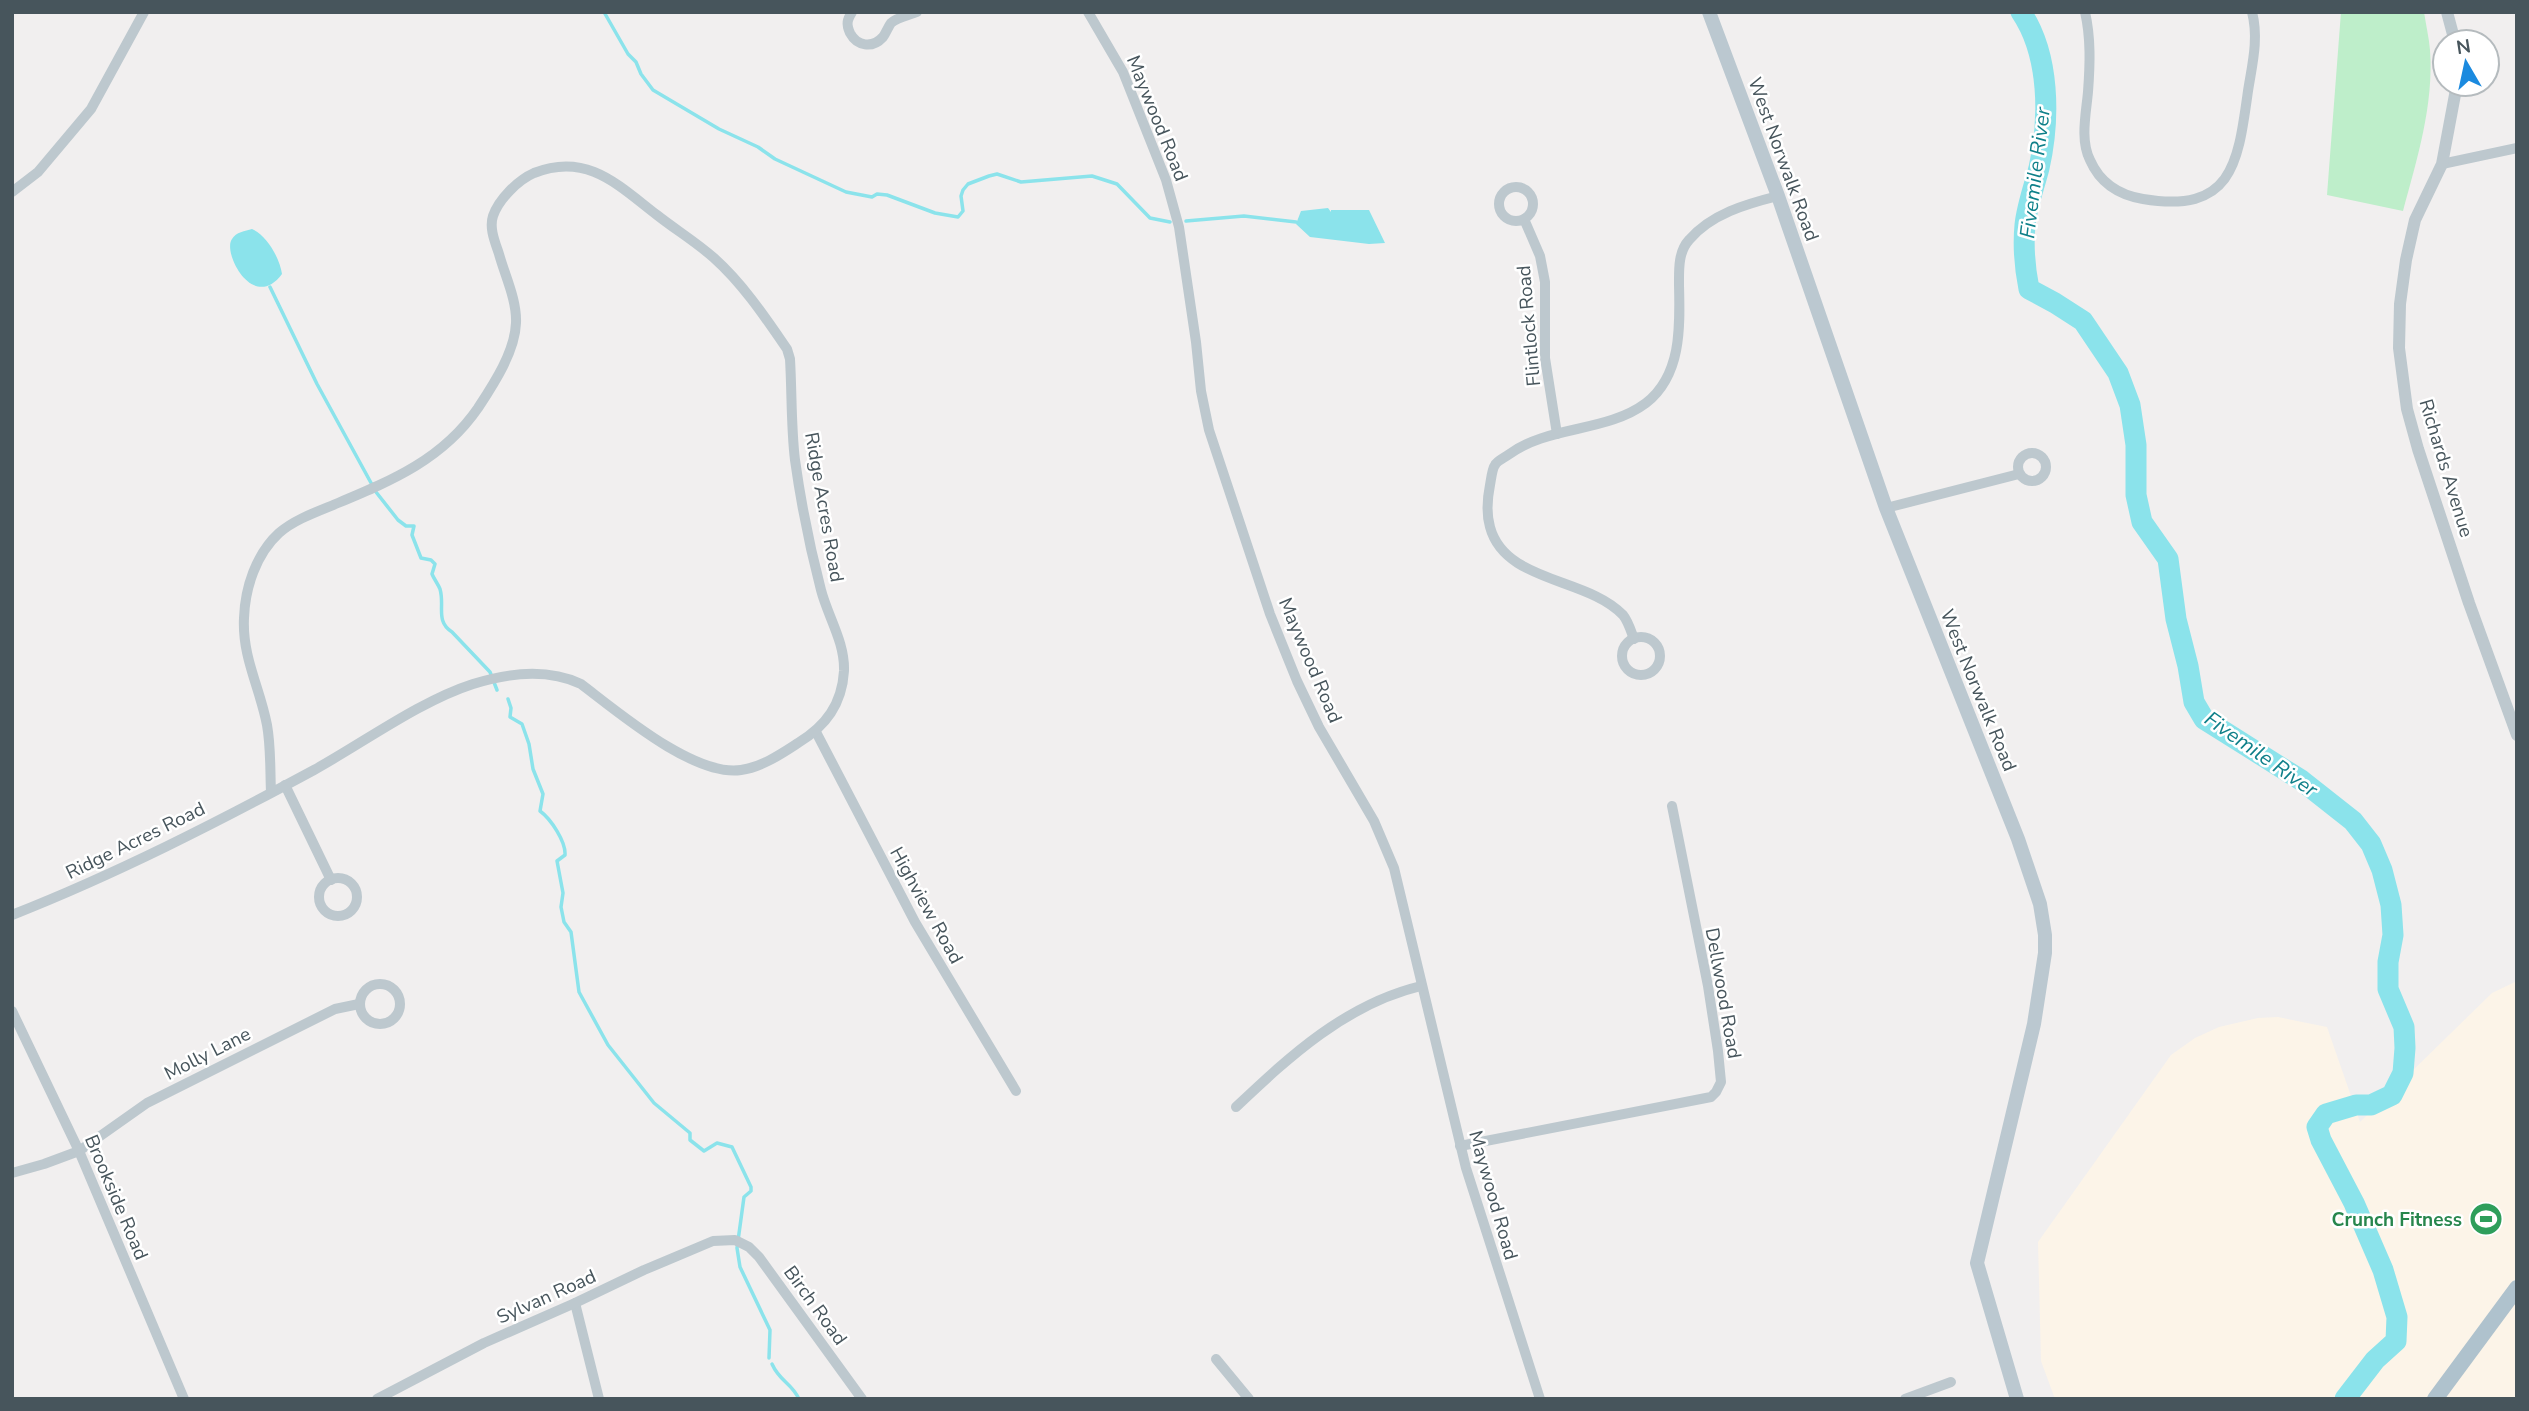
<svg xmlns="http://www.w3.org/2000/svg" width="2529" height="1411" font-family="'Nunito Sans',sans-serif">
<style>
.commercial{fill:#fcf4e8}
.green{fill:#beeeca}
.water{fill:#8be3eb}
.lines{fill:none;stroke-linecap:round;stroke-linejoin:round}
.stream{stroke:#8be3eb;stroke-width:3.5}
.river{stroke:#8be3eb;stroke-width:21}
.minor{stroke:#bdc8ce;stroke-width:10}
.tertiary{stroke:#bdc8ce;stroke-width:12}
.secondary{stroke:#bbc8d0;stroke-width:14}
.primary{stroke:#afc2cd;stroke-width:16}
.labels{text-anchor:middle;stroke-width:5;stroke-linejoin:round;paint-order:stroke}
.street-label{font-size:19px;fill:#47555c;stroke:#fff}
.leisure-label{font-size:19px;font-weight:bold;fill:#27864d;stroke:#fff;text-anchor:end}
.water-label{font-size:21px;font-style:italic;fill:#0f808a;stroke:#fff}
</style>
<rect width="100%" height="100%" fill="#f1efef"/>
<polygon class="commercial" points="2517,981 2517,1399 2055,1399 2041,1361 2038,1242 2171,1055 2195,1038 2219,1027 2258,1018 2278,1017 2327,1027 2360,1122 2492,993"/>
<path class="green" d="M2341,12H2424C2426,25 2429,38 2430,50C2434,105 2417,159 2403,211L2327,195Z"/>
<g class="water">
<polygon points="1328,208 1331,212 1331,210 1369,210 1385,243 1369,244 1310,237 1296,224 1301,211"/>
<path d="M252,229C267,235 280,259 282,274C253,313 222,252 232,239C236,232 245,231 252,229Z"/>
</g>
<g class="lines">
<g class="stream">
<polyline points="604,12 628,54 636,62 641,74 653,90 719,129 758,147 775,159 846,192 872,197 877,194 887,195 935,213 958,217 963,211 961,196 963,190 968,184 989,176 997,174 1021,182 1092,176 1117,184 1150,218 1170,222"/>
<polyline points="1186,221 1244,216 1296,222"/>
<path d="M270,287L317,384L376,492L398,520L406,526H414L412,535L421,558L431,560L435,564L432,574C434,579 438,584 440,589C445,606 435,621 452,632L490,672L497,690"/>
<path d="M508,699L511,708L510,717L522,724L529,744L533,769L543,794L540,811C551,819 566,842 565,855L557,861L563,893L561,907L564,922L571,932L579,992L608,1045L654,1103L690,1133V1140L704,1151L717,1143L732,1147L751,1187V1191L744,1197L737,1248L740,1267L770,1330L769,1358"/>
<path d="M772,1364C780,1382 791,1382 799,1399"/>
</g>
<path class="river" d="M2021,12C2050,55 2050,119 2039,168C2034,187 2027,206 2025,225C2023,246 2025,269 2029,289L2055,303L2083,321L2118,373L2130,405L2136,445V495L2142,522L2168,559L2176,619L2188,666L2194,702L2204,719L2301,780L2353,821L2371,844L2382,870L2391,905L2393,935L2388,962V989L2404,1027L2405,1048L2403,1073L2392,1095L2371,1105H2356L2326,1114L2317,1127L2321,1140L2354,1203L2383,1270L2397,1317L2396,1341L2375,1360L2345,1399"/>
<g class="minor">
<path d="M852,12C847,20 846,24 850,33C857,46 872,49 883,37C886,33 888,27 891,23C897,17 910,15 917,12"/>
<polyline points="1088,12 1123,72 1166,180 1179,227 1196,342 1201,391 1209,430 1270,614 1297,681 1319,727 1374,821 1394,868 1466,1168 1540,1399"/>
<path d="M2085,12C2091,38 2090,65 2088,92C2086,114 2080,140 2090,160C2100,183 2119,195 2143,199C2233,214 2238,163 2248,91C2252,65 2259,39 2252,12"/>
<polyline points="2442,164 2517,148"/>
<circle cx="1516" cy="204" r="17"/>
<polyline points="12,192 38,172 91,109 144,12"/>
<polyline points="1524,219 1540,256 1545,282 1545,358 1557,434"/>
<circle cx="2032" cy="467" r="14"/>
<polyline points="1886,508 2019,474"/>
<circle cx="1641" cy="656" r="19"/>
<path d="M1634,639C1631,631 1628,621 1623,615C1587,577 1505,583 1490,527C1486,513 1487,500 1490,485C1491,480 1492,469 1495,465C1497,461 1504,458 1508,455C1548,425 1606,433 1646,403C1682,375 1680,326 1679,285C1679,270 1678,252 1689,240C1711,214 1746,204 1778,196"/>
<polyline points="816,732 915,922 1016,1091"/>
<polyline points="285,785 331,880"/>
<circle cx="338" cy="897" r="19"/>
<path d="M12,915C116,874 216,823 314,770C363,743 420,701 473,684C508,673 547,668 581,684C618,712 694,777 741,770C762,767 781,754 798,743C826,726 842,704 844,671C845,642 828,617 821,590C810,548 801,503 795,460C791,427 792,393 790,359L787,349C765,317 743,284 714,258C696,242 676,230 657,215C618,185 587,152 534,173C518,180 499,199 493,216C489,228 495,242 499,254C505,276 517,300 516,323C515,352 493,385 478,408C443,459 393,480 338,503C319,511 295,519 279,533C256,554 245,588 244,618C242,657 260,688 267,725C271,747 270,770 271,792"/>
<circle cx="380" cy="1004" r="20"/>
<polyline points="12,1011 79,1151 184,1399"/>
<path d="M1236,1107C1290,1056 1346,1004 1421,986"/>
<polyline points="1460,1146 1711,1097 1716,1092 1721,1082 1718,1051 1708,986 1672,806"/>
<polyline points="12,1173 44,1164 79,1151 147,1103 335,1009 359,1004"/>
<polyline points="575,1303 599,1399"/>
<polyline points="1216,1359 1249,1399"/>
<polyline points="377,1399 484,1343 575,1303 644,1270 713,1241 735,1240 749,1247 759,1257 862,1399"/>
<polyline points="1905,1399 1951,1382"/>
</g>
<g class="tertiary">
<polyline points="2447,12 2455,42"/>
<polyline points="2457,84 2442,164 2415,220 2406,260 2400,304 2399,348 2407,409 2418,449 2469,603 2517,735"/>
</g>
<polyline class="secondary" points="1709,12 1778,196 1886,508 2018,839 2040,904 2045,935 2045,953 2034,1024 1977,1263 2017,1399"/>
<polyline class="primary" points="2435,1399 2517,1288"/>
</g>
<defs>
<symbol id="stadium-disc" viewBox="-11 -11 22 22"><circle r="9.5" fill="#2e9e5b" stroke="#fff"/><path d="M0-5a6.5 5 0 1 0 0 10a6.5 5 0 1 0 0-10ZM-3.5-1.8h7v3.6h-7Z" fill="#fff"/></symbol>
</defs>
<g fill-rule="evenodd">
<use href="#stadium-disc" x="2467" y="1200" width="38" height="38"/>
</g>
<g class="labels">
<g class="street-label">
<text transform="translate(1158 118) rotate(68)" y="7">Maywood Road</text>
<text transform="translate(1784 159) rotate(70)" y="7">West Norwalk Road</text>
<text transform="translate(1528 326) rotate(-95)" y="7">Flintlock Road</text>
<text transform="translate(2447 468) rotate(73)" y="7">Richards Avenue</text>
<text transform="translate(825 507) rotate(80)" y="7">Ridge Acres Road</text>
<text transform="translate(1311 660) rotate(67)" y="7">Maywood Road</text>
<text transform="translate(1979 690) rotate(68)" y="7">West Norwalk Road</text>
<text transform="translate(135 840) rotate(-26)" y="7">Ridge Acres Road</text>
<text transform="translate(927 905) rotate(61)" y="7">Highview Road</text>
<text transform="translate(1724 993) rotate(80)" y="7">Dellwood Road</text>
<text transform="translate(207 1053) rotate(-27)" y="7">Molly Lane</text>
<text transform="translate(1494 1195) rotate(74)" y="7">Maywood Road</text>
<text transform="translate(117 1197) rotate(67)" y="7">Brookside Road</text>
<text transform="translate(546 1296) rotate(-24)" y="7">Sylvan Road</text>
<text transform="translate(816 1305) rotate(54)" y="7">Birch Road</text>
</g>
<g class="leisure-label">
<text x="2462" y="1226">Crunch Fitness</text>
</g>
<g class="water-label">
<text transform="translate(2035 173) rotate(-83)" y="7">Fivemile River</text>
<text transform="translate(2261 754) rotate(35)" y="7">Fivemile River</text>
</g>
</g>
<rect width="2529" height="1411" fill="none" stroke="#47555c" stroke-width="28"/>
<g transform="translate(2466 63) rotate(351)"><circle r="33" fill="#ffffff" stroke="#b5bbbe" stroke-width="2"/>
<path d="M0-5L12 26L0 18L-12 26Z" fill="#1b8adf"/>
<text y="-10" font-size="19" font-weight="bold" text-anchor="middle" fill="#47555c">N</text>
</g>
</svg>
